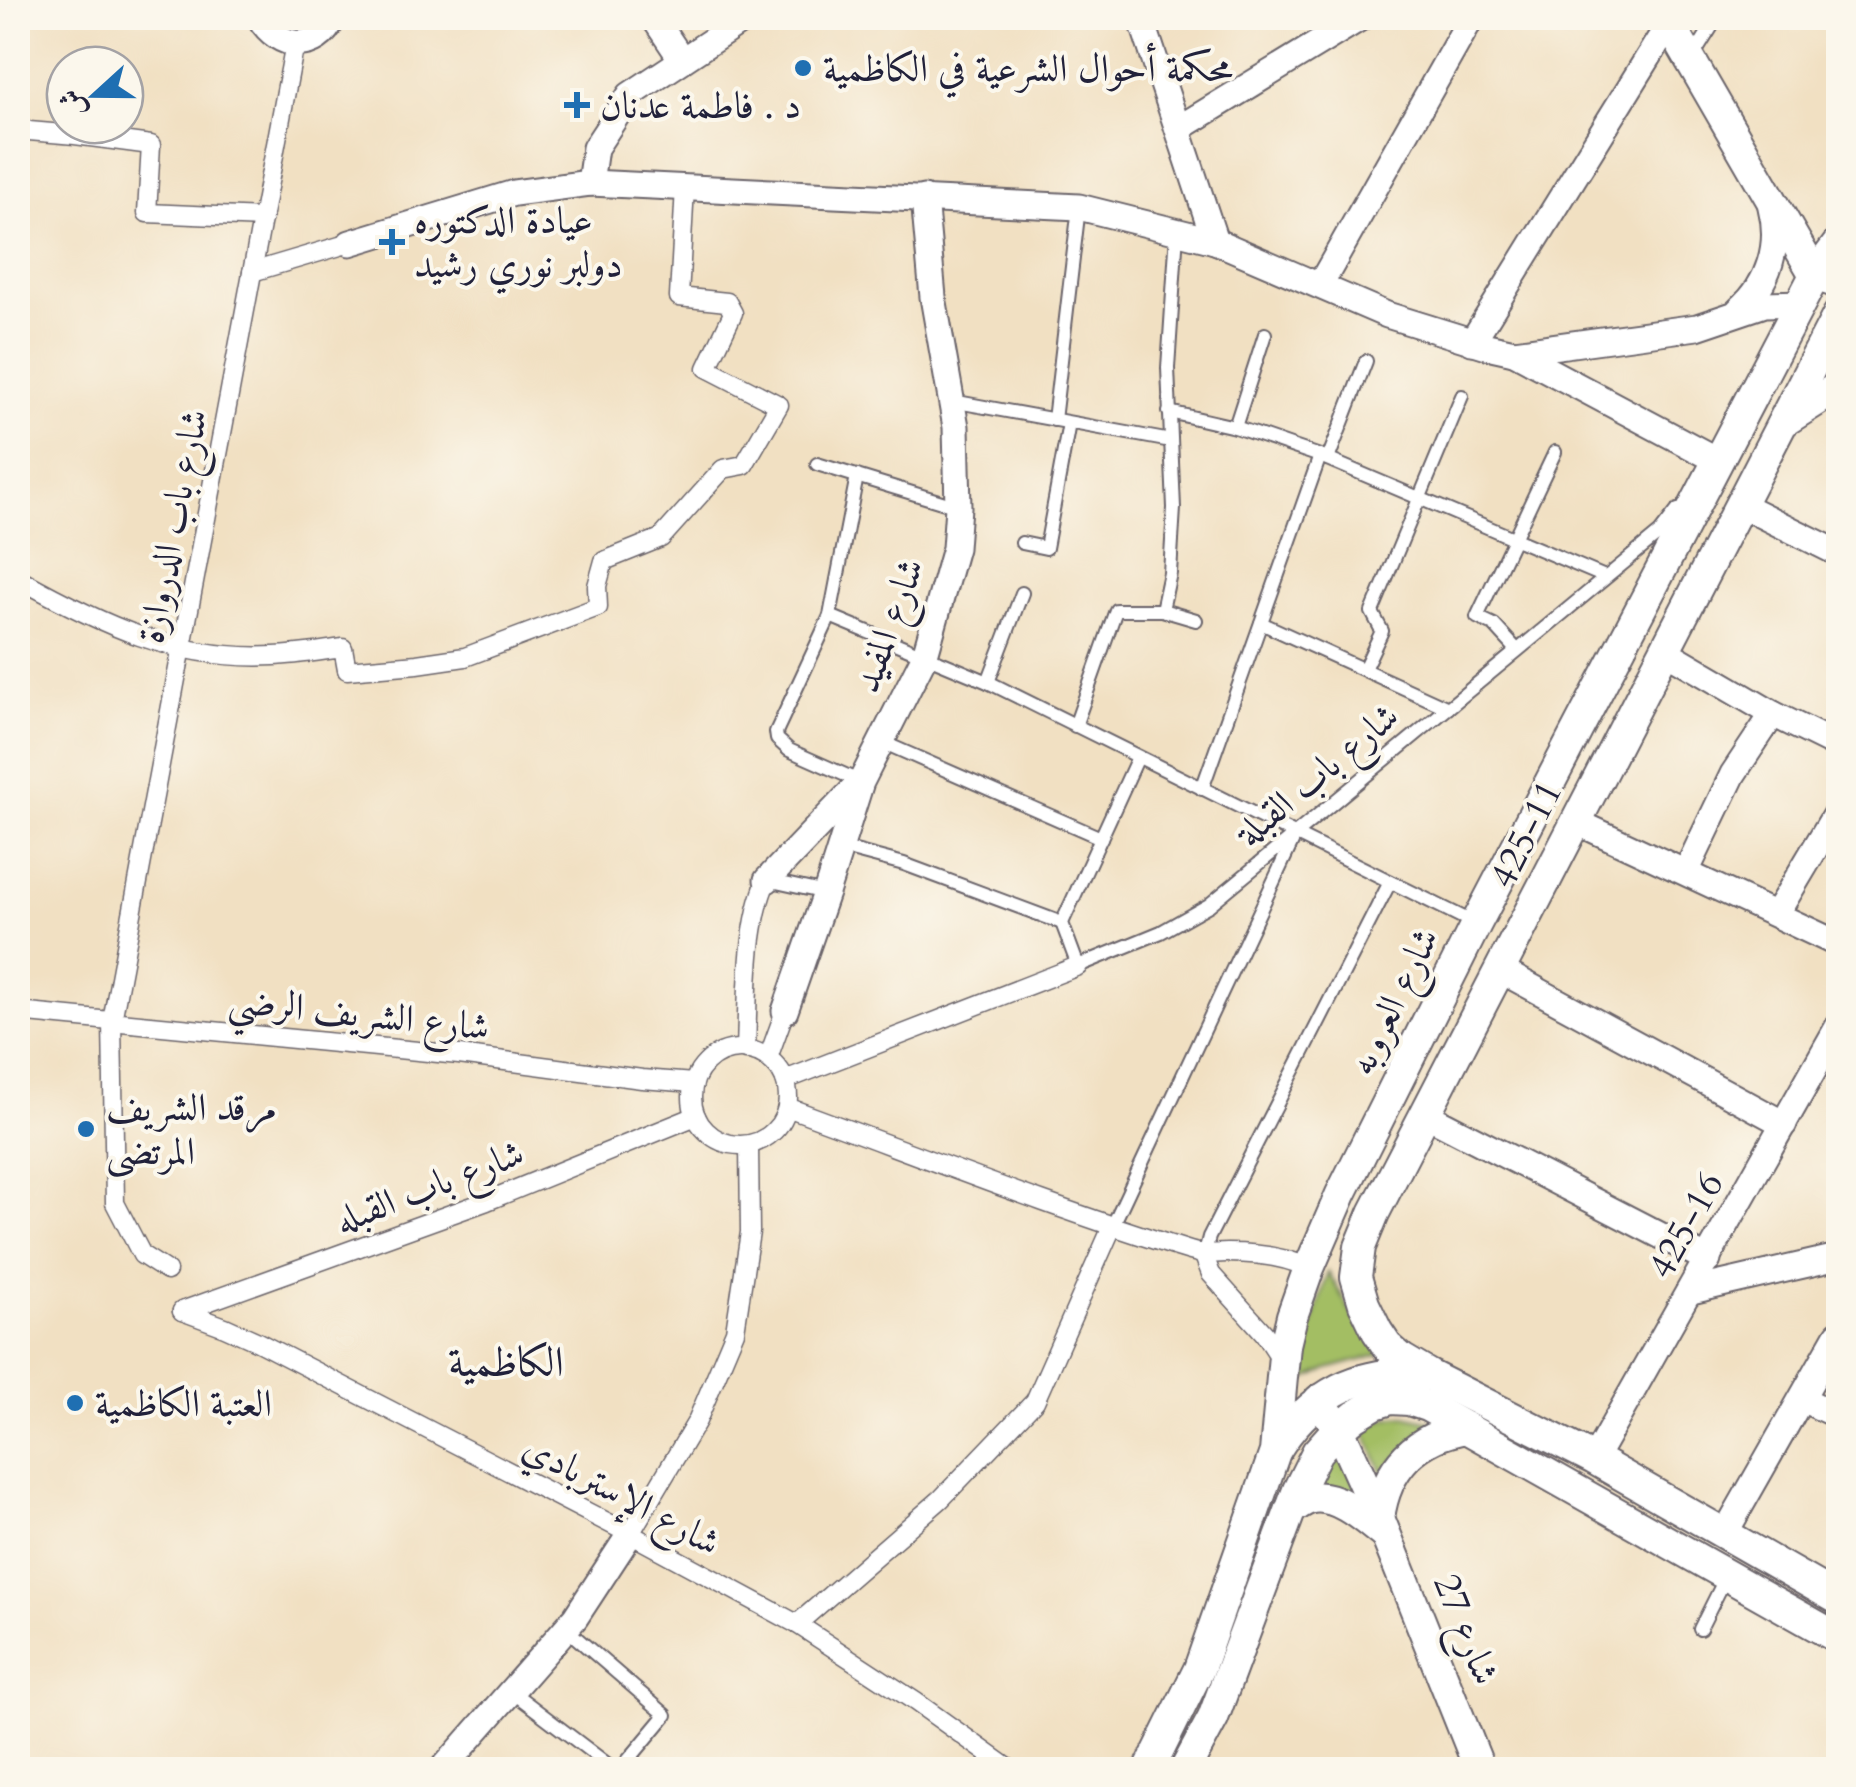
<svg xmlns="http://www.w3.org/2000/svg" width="1856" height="1787" font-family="Cardo,Amiri,serif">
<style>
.green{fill:#a3be64;stroke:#627050;stroke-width:2.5}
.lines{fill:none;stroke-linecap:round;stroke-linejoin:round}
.service-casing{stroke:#6a646a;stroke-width:16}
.pedestrian-casing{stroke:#6a646a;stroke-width:21}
.minor-casing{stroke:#6a646a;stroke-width:29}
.tertiary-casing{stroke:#6a646a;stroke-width:34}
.service{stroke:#fff;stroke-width:12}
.pedestrian{stroke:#fff;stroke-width:18}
.minor{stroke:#fff;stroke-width:25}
.tertiary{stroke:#fff;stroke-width:30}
.poi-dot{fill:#1f6fb2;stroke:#fbf7ec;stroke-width:4}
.labels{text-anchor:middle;stroke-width:8;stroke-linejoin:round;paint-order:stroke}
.poi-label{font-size:38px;fill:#22223b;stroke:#fbf7ec;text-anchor:start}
.street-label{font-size:38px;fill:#22223b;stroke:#fbf7ec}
.quarter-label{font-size:42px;fill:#22223b;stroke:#fbf7ec}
</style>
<rect width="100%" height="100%" fill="#fbf7ec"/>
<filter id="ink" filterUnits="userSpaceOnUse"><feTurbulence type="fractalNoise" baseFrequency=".01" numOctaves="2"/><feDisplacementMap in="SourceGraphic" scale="20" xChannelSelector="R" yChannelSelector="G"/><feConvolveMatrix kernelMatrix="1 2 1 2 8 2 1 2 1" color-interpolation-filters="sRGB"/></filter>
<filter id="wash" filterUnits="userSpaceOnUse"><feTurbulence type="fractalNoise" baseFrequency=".0048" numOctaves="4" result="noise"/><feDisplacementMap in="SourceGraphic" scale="40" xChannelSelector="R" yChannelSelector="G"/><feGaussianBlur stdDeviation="2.25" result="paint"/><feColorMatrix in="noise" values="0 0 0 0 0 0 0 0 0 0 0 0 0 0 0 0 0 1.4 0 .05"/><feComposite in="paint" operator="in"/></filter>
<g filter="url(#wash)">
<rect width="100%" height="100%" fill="#f1e0c2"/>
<g class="green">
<polygon points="1328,1272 1353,1315 1383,1354 1328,1369 1294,1385"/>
<path d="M1405,1416L1432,1422L1383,1473L1365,1432C1378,1419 1388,1417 1405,1416Z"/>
<polygon points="1338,1444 1369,1516 1315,1493"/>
</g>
</g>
<g filter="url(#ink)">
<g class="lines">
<defs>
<g id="service">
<polyline points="1692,58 1717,18"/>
<polyline points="1177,232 1168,368 1174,508 1170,573 1162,610 1196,620"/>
<polyline points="952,401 1171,441"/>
<polyline points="1169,412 1235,427 1320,456 1605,577"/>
<polyline points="1054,420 1079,207"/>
<polyline points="1235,427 1265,334"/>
<polyline points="1328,459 1366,361"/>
<polyline points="817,464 958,507"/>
<polyline points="857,476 830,616 776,732 777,739 789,750 861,782"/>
<polyline points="1022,543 1046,548 1069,423"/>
<polyline points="830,616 988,682 1474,923"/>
<polyline points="1261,623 1448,708"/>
<polyline points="1517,650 1494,625 1477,617 1555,452"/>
<polyline points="1364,669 1382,631 1372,612 1462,396"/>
<polyline points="988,682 1022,593"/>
<polyline points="1075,726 1116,610 1162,610"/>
<polyline points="882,742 1101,838"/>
<polyline points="1138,757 1062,923 1078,966 1161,932 1209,905 1660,533 1678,510"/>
<polyline points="1202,789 1320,456"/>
<polyline points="840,847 904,864 1062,923"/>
<polyline points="767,880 826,893"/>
<polyline points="1112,1227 1293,840"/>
<polyline points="1204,1256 1209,1237 1390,882"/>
<polyline points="565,1628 666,1715 620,1770"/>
<polyline points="1700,1629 1726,1577"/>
<polyline points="511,1691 615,1770"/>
</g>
<g id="pedestrian">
<polyline points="18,126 29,131 75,135 151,145 147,213 263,218"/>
<polyline points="252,272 350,243"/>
<path d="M18,578C100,624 176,661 274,656C297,655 320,651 343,648L347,670L417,664L465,657L598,607L597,586L604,561L661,538L723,469L744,465L779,405L707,368L733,313L727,302L679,297L685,187"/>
<polyline points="18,1012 459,1055 642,1079 694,1083"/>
<circle cx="740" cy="1097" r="48"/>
<path d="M746,1050C748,999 746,926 767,880"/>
<polyline points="768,1058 785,1011"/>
<polyline points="785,1080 1078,966"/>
<path d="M787,1107C921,1156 1054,1209 1190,1251C1206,1256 1212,1253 1227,1253C1255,1253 1284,1256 1309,1268"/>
<polyline points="1204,1256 1211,1274 1264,1333 1283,1362"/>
<polyline points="167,1271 142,1255 115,1203 112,1021 295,43"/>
<polyline points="182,1311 225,1327 256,1341 630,1534 797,1624 916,1702 1011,1770"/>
<polyline points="182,1311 487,1201 696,1116"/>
<polyline points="630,1534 697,1421 735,1331 750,1232 749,1145"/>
<polyline points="797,1624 941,1499 1035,1401 1112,1227"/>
</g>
<g id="minor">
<path d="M260,18C278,49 317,54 333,18"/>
<polyline points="654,18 682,60"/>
<polyline points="1141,18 1215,241"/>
<polyline points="1178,129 1360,18"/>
<polyline points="590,183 595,148 630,95 746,18"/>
<polyline points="350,243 514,193 590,183 1079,207 1215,241 1387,315 1487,346 1514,352 1713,458"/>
<polyline points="1320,285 1471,18"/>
<path d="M1739,310C1769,284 1781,245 1771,207"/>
<polyline points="1472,342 1669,24"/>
<polyline points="1514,352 1697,327 1765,304 1802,303"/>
<polyline points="1741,505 1838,553"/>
<polyline points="1665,651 1773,714 1838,746"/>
<polyline points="1577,822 1838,944"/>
<polyline points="1686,872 1733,774 1773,714"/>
<polyline points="767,880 857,786"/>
<polyline points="1776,914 1838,810"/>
<polyline points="1500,970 1784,1124"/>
<polyline points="785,1011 826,893 861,782 925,655 955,548 958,507 956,427 933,297 924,198"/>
<polyline points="1425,1114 1708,1260"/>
<polyline points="1691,1291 1838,1257"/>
<polyline points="1802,1399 1838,1416"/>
<polyline points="1594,1459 1838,1027"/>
<polyline points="1725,1533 1838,1334"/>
<polyline points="442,1770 575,1618 630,1534"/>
</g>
<g id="tertiary">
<polyline points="1666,18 1815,275 1838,283"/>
<polyline points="1838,315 1374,1213 1360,1247 1356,1277 1364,1304 1377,1331 1387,1346 1402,1359 1429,1375 1594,1459 1838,1599"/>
<polyline points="1786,420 1838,387"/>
<polyline points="1319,1400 1339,1429 1379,1518 1480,1770"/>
<path d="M1276,1450C1310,1394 1360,1368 1426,1375"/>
<path d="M1291,1509C1298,1505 1306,1499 1313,1498C1339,1494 1367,1521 1385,1535"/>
<path d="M1379,1518C1386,1467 1416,1436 1467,1428"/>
<polyline points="1149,1770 1199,1669 1275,1452 1285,1345 1292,1316 1309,1268 1341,1194 1476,924 1815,275 1838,244"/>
<polyline points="1185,1770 1213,1718 1298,1490 1317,1452 1333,1434 1355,1416 1375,1404 1391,1399 1409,1400 1427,1406 1838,1638"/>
</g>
</defs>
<use href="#service" class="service-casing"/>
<use href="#pedestrian" class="pedestrian-casing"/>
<use href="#minor" class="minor-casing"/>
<use href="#tertiary" class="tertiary-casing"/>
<use href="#service" class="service"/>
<use href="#pedestrian" class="pedestrian"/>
<use href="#minor" class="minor"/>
<use href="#tertiary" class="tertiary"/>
</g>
</g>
<g class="poi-dot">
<circle cx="803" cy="68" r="10"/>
<path d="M572 90h10v10h10v10h-10v10h-10v-10h-10v-10h10z"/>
<path d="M387 227h10v10h10v10h-10v10h-10v-10h-10v-10h10z"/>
<circle cx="86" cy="1129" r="10"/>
<circle cx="75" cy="1403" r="10"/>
</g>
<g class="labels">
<g class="poi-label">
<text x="823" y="81">محكمة أحوال الشرعية في الكاظمية</text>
<text x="600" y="118">د . فاطمة عدنان</text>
<text x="414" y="233">عيادة الدكتوره<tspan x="414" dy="44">دولبر نوري رشيد</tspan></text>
<text x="106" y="1120">مرقد الشريف<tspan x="106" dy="44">المرتضى</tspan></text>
<text x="95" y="1416">العتبة الكاظمية</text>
</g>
<g class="street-label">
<text transform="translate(172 526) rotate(-79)" y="13">شارع باب الدروازة</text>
<text transform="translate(888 625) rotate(-70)" y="13">شارع المفيد</text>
<text transform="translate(1317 774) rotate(-40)" y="13">شارع باب القبلة</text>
<text transform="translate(1525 834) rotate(-63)" y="13">425-11</text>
<text transform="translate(1393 1001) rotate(-64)" y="13">شارع العروبه</text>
<text transform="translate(359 1013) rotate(6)" y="13">شارع الشريف الرضي</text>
<text transform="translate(429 1186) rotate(-21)" y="13">شارع باب القبله</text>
<text transform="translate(1685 1225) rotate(-61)" y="13">425-16</text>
<text transform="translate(622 1494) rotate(28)" y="13">شارع الإستربادي</text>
<text transform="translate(1467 1629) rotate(68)" y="13">شارع 27</text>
</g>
<g class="quarter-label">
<text x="506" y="1376">الكاظمية</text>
</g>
</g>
<rect width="1856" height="1787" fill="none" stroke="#fbf7ec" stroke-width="60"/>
<g transform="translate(95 95) rotate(249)"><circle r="48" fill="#fbf7ec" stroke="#a4a2a5" stroke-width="2.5"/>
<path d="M0-8L18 38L0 25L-18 38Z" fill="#1f6fb2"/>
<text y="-15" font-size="28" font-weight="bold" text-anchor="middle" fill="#22223b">ش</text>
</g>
</svg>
